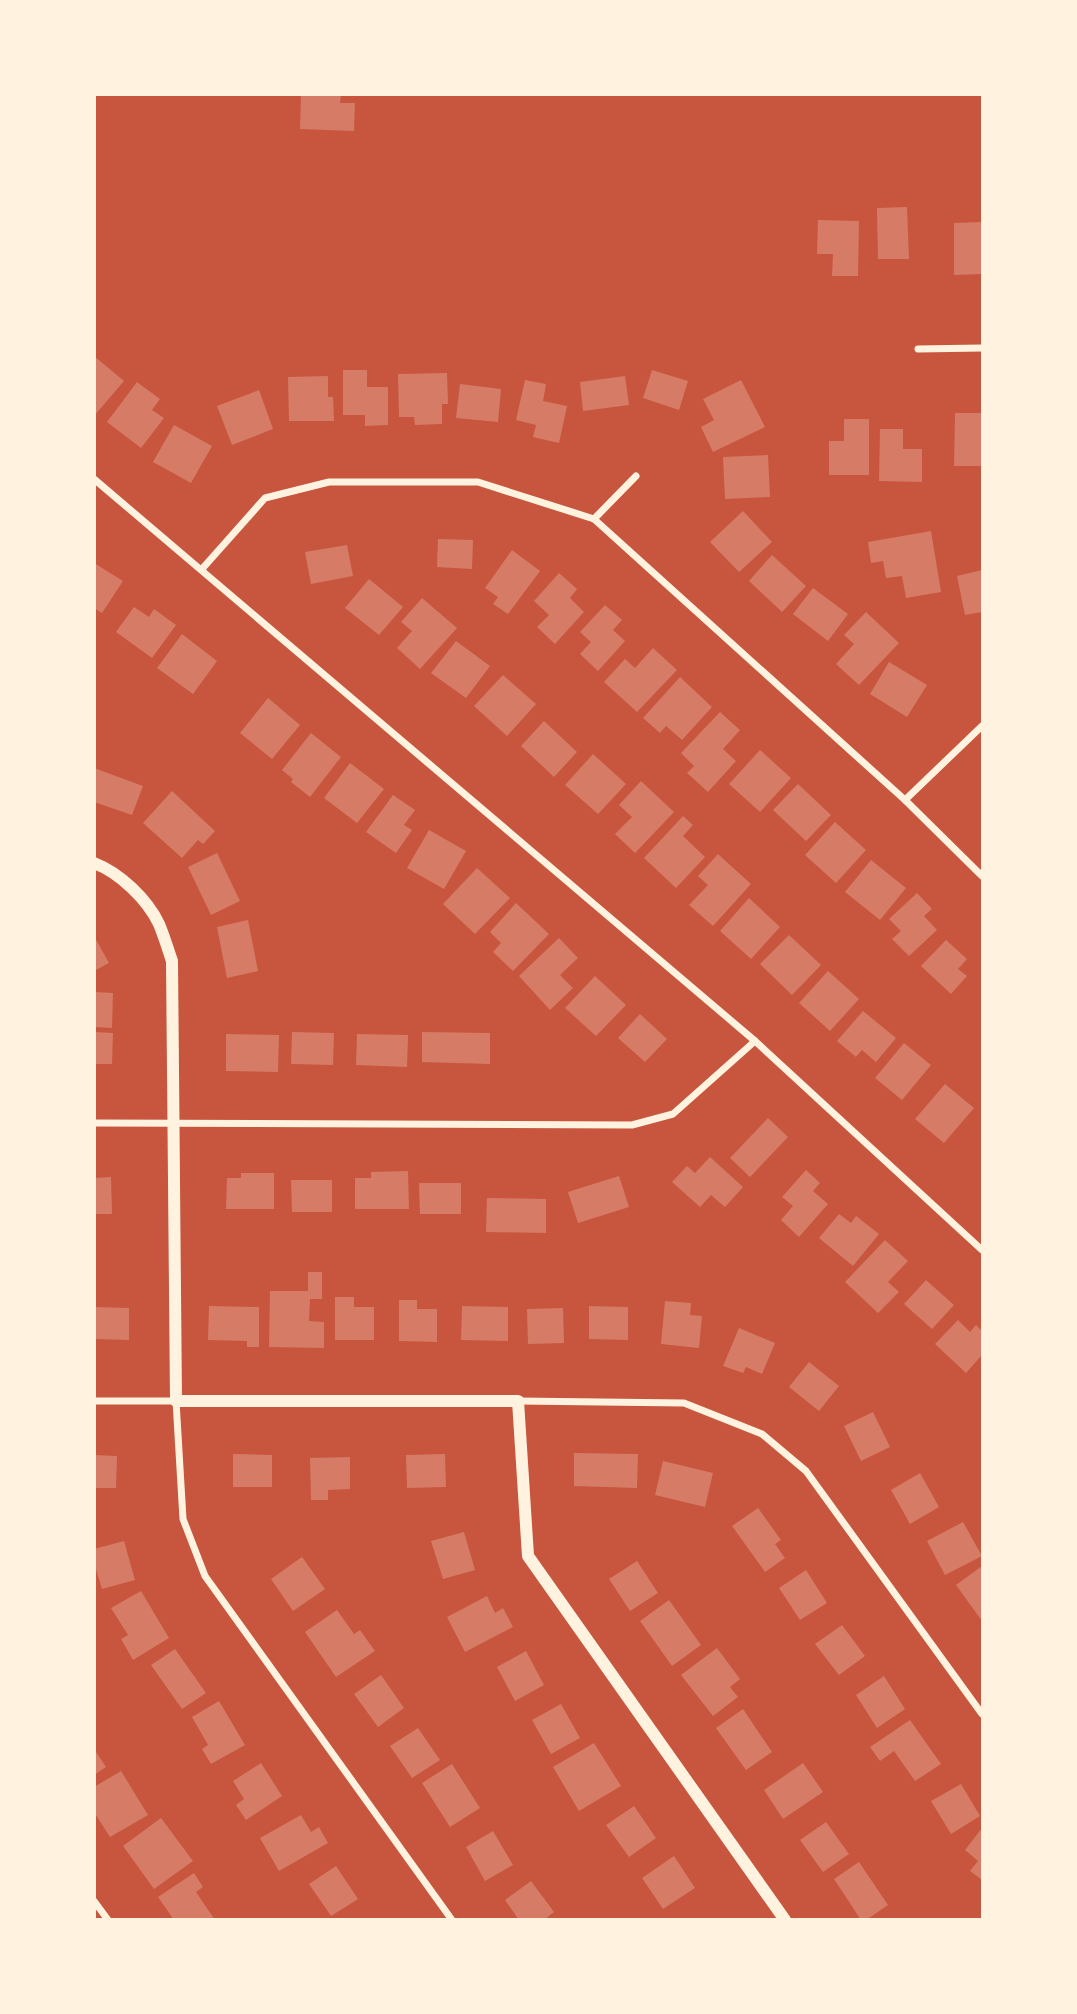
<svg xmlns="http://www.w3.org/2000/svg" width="1077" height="2014" font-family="'Golos Text',sans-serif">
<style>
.building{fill:#d67c66}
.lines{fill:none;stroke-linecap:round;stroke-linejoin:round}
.minor{stroke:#fff3e0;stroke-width:7}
.tertiary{stroke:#fff3e0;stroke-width:12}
</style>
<rect width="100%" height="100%" fill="#c8553d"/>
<g class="building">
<polygon points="301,94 341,94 340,103 355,103 354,131 300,129"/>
<polygon points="907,207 909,259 878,259 877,208"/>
<polygon points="818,220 859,221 858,276 832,276 833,254 817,254"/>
<polygon points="982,222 982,274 954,275 954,223"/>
<polygon points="94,356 124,381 94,416"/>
<polygon points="343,370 367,370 367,387 388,387 388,425 365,426 365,415 343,415"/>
<polygon points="652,370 688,381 679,410 643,398"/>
<polygon points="447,373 448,404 442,404 442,424 415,425 414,417 399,417 398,374"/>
<polygon points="328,376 328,397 333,397 334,421 289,421 288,377"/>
<polygon points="625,376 629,405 583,411 580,382"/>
<polygon points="525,380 546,384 543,401 567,406 559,443 533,437 536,425 516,420"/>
<polygon points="741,380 765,427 713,452 701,427 714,420 703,399"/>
<polygon points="137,382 160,399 152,410 164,418 141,448 107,422"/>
<polygon points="460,384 501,389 498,422 456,418"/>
<polygon points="259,390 273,429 232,445 217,406"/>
<polygon points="955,413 982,413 982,466 954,466"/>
<polygon points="844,419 869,419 869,475 829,475 829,441 844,441"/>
<polygon points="174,425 212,446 191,483 153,462"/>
<polygon points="880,429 903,429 903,449 922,449 922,482 879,481"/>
<polygon points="768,455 770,497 725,499 723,457"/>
<polygon points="743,511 772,542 739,572 710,542"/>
<polygon points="931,531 941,592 906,598 902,576 886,578 883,561 871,563 868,542"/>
<polygon points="438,539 473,540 472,569 437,567"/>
<polygon points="347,545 353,576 311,584 305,552"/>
<polygon points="512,550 540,571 508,614 493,604 498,597 485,588"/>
<polygon points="772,555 806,586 782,612 749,581"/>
<polygon points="94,563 123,581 102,613 94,608"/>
<polygon points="982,570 982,612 965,615 957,576"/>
<polygon points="559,573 577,589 570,598 584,612 555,644 537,627 549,615 534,601"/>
<polygon points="369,579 403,607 379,635 345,608"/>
<polygon points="813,588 848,614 828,641 793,614"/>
<polygon points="422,598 457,628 420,669 397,648 412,631 401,622"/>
<polygon points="605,605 622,620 613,630 625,641 598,671 580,654 591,642 580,632"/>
<polygon points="134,607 149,617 154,609 176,625 152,658 116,632"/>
<polygon points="866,612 899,643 859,685 836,664 854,644 844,635"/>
<polygon points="182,634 217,661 193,694 157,668"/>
<polygon points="456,641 490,666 466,698 431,673"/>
<polygon points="653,648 677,670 637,712 604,682 625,659 635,668"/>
<polygon points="889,662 927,685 907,717 870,694"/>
<polygon points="503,675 536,704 507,736 474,706"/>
<polygon points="680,677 712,707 682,740 666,726 660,733 643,718"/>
<polygon points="268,698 300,725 272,759 240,733"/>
<polygon points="720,712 740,730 723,749 736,761 708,792 687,773 694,766 681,753"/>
<polygon points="544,721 577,752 554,777 521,746"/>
<polygon points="311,733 341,757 310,797 291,782 293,779 282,770"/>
<polygon points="760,750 791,778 760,812 729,784"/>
<polygon points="593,754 626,784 598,814 565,785"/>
<polygon points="350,763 384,789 357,823 324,798"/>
<polygon points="94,768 143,786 132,815 94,802"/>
<polygon points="641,781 674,812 635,853 615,834 632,817 619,805"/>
<polygon points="798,784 831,815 806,841 773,810"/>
<polygon points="172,791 215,831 203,844 198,840 182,858 143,823"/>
<polygon points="393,795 415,810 404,825 412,830 396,853 366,832"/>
<polygon points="683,816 693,825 683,836 705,857 676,888 644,858"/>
<polygon points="835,822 866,850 836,883 805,855"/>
<polygon points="429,830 466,851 444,889 407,868"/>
<polygon points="217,853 240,901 211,915 188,867"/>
<polygon points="718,854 751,884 713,926 689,905 708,885 698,876"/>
<polygon points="871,860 906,888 880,920 845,892"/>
<polygon points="477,868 510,898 475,934 443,904"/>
<polygon points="917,893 932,909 924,916 937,930 909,956 892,939 901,931 889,919"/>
<polygon points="749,898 780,927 751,959 720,931"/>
<polygon points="516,903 549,934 513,971 493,952 501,943 490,932"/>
<polygon points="248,920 258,971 227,978 217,927"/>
<polygon points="789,935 821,965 792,995 760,964"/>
<polygon points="94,936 109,963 94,971"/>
<polygon points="559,938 578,958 560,975 573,988 550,1010 519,976"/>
<polygon points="946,940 967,959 958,969 967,976 951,994 921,966"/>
<polygon points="828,971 859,999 830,1031 799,1003"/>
<polygon points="595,976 626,1005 596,1036 565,1008"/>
<polygon points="94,992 113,993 112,1028 94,1027"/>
<polygon points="863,1011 896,1038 876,1062 862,1050 856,1057 837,1041"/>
<polygon points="640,1014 667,1039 645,1062 618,1038"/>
<polygon points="94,1032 113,1033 112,1064 94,1064"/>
<polygon points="292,1032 334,1033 333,1065 291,1064"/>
<polygon points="422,1032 490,1033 490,1064 422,1062"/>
<polygon points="226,1034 279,1035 278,1072 226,1071"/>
<polygon points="357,1034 408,1035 407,1067 356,1065"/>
<polygon points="904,1043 931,1065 902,1100 875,1078"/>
<polygon points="945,1084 974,1108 944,1143 915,1119"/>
<polygon points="768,1118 788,1137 750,1177 730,1158"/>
<polygon points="710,1157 743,1187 725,1207 711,1195 700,1207 672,1182 687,1166 695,1173"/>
<polygon points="806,1170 820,1183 813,1191 828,1204 799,1237 781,1220 793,1206 782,1197"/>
<polygon points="408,1171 409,1209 355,1209 355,1178 371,1178 371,1172"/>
<polygon points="241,1173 274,1173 274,1209 226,1209 227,1178 241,1178"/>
<polygon points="619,1176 629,1207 578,1223 568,1192"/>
<polygon points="111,1177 112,1214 94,1214 94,1178"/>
<polygon points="291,1180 332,1180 332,1212 292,1212"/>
<polygon points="419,1183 461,1183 461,1214 420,1214"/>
<polygon points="487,1198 546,1199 546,1233 486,1232"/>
<polygon points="839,1214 851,1223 856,1216 879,1234 853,1266 819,1238"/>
<polygon points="885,1240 908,1261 888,1282 899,1292 878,1313 845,1282"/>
<polygon points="308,1272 322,1272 322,1299 310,1299 309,1321 324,1322 324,1348 269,1347 270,1291 308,1291"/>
<polygon points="926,1280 954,1305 932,1329 904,1304"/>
<polygon points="335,1297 354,1297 354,1307 374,1307 374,1340 335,1340"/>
<polygon points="399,1300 417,1300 417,1309 437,1309 437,1342 399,1341"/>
<polygon points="665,1301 691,1303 690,1315 702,1316 699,1348 661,1344"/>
<polygon points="209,1306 259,1307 259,1347 247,1347 247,1341 208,1340"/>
<polygon points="462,1306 508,1307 508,1341 461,1340"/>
<polygon points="589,1306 628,1307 628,1340 589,1339"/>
<polygon points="94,1307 129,1308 129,1340 94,1339"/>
<polygon points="563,1308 564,1343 528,1344 527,1309"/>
<polygon points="958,1320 970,1332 976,1325 982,1331 982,1355 966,1373 935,1344"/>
<polygon points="739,1328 775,1343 762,1374 746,1367 743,1373 723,1366"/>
<polygon points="809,1362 839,1386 819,1411 789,1387"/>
<polygon points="873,1412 890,1447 861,1461 844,1426"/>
<polygon points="574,1453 638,1454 637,1488 574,1486"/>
<polygon points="233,1454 272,1455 272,1487 233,1487"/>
<polygon points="445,1454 446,1487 407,1488 406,1455"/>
<polygon points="94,1455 117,1456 116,1488 94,1488"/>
<polygon points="350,1457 350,1489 328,1490 328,1500 311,1500 310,1458"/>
<polygon points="663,1461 713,1473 705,1507 655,1495"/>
<polygon points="920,1473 939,1507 910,1524 891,1490"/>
<polygon points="758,1508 781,1540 775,1544 785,1558 765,1572 732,1526"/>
<polygon points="963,1522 982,1556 945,1575 927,1541"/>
<polygon points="464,1532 475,1570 443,1579 431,1541"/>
<polygon points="124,1541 135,1580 102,1589 94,1563 94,1549"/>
<polygon points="302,1557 325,1589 293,1611 271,1579"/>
<polygon points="637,1561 658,1593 630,1611 609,1579"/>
<polygon points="982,1566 982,1621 956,1585"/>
<polygon points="806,1570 827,1603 800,1620 779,1588"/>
<polygon points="141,1591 169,1638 133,1660 121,1639 128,1635 111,1608"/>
<polygon points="487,1596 495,1613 503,1608 513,1627 465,1652 447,1617"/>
<polygon points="669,1600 701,1645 672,1666 640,1621"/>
<polygon points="337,1610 354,1634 360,1630 375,1651 336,1677 305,1632"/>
<polygon points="842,1625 865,1656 839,1675 815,1644"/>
<polygon points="717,1648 740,1679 730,1687 738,1697 713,1716 681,1675"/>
<polygon points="175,1649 206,1693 182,1709 151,1665"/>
<polygon points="526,1651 544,1685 515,1701 497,1667"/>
<polygon points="381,1675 404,1708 378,1727 354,1694"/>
<polygon points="884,1676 905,1709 877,1728 856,1695"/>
<polygon points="219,1701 245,1745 211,1764 202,1749 208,1745 192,1717"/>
<polygon points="561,1704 580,1738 551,1754 532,1720"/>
<polygon points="743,1709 772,1752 746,1770 716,1728"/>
<polygon points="910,1720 941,1764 915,1781 894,1751 880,1761 870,1747"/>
<polygon points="418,1728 440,1760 412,1778 390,1746"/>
<polygon points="594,1743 621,1786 579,1811 553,1767"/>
<polygon points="94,1749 106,1767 94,1775"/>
<polygon points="261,1763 282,1796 246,1820 236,1805 244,1799 233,1781"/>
<polygon points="803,1763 823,1792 783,1819 764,1790"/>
<polygon points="452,1764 480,1808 450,1827 422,1783"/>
<polygon points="121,1771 148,1815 110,1837 94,1812 94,1787"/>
<polygon points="961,1784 980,1816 951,1834 931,1801"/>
<polygon points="634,1806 656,1838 629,1857 606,1825"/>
<polygon points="301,1815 311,1832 319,1827 328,1843 279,1871 260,1838"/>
<polygon points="161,1818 193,1861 154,1889 123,1846"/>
<polygon points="826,1822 849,1854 823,1872 800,1840"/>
<polygon points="982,1828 982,1880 970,1871 978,1861 965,1850"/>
<polygon points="493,1831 513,1865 485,1881 466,1847"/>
<polygon points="674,1856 695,1888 663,1909 642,1878"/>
<polygon points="859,1862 888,1905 866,1920 861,1920 834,1879"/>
<polygon points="336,1866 358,1899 331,1916 309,1884"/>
<polygon points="194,1873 203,1887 196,1892 215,1920 174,1920 158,1897"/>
<polygon points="531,1881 554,1912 544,1920 519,1920 505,1900"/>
</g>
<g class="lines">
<g class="minor">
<polyline points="918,349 982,348"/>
<polyline points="94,479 755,1041 982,1250"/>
<polyline points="594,519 636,476"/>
<polyline points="202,569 265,498 329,482 478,482 594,519 905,800 982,876"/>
<polyline points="905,800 982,726"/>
<polyline points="94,1123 632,1125 673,1114 755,1041"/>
<polyline points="94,1401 176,1401 183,1519 205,1576 452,1920"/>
<polyline points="518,1401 684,1403 762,1434 806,1471 982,1714"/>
<polyline points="94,1901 108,1920"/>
</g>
<path class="tertiary" d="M94,863C120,873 147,899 159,924C164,936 168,949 172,961L176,1401H518L528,1556L785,1920"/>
</g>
<rect width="1077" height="2014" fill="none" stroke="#fff3e0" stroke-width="192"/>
</svg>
